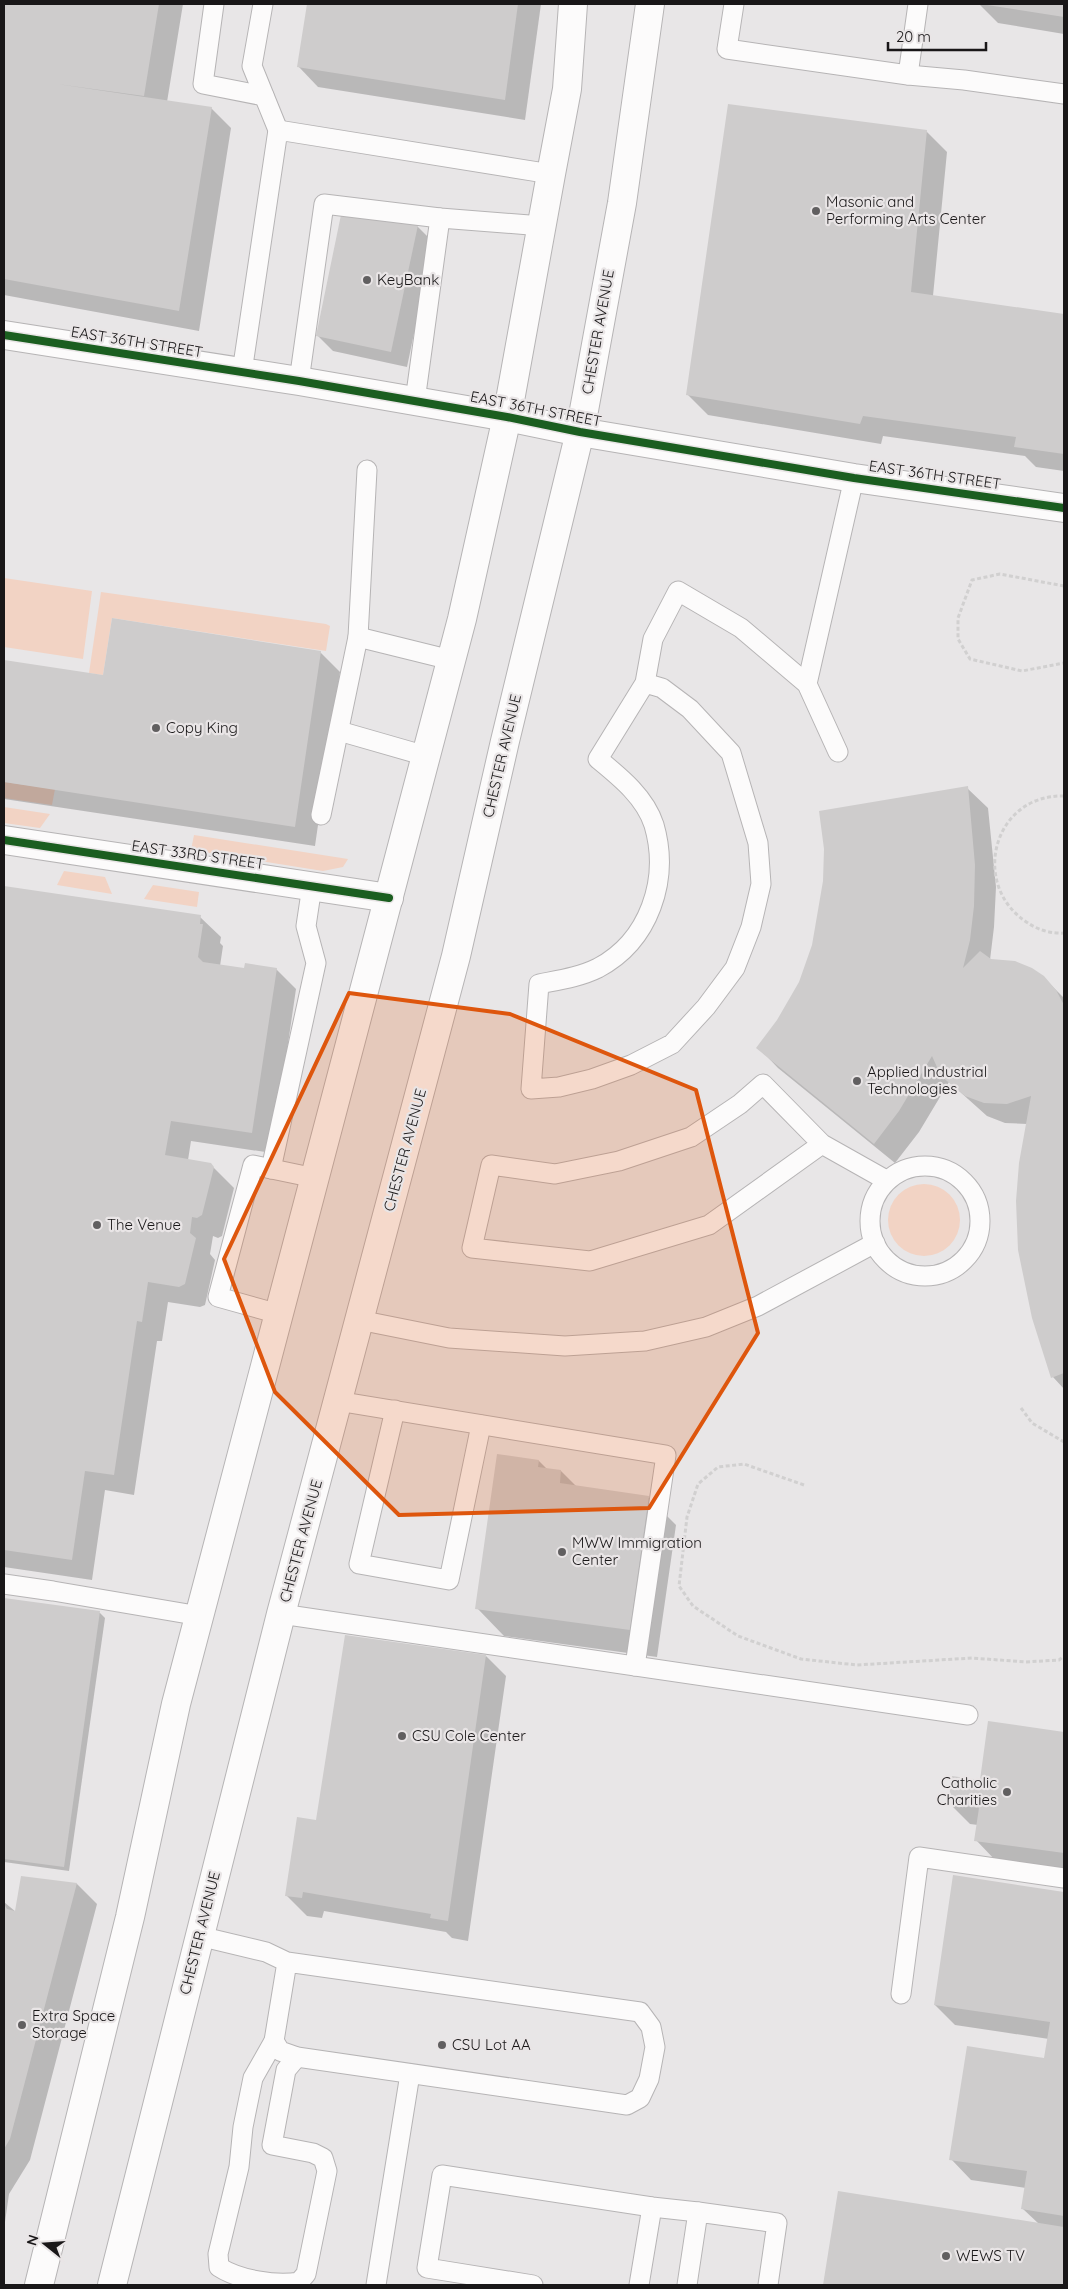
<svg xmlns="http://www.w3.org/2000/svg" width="1068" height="2289" font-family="Quicksand,sans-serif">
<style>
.green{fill:#f2d3c4}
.shadow{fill:#0003}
.building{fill:#cecccc}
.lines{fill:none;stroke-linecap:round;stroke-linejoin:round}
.lane-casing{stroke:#b6b4b5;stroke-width:21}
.street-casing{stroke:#b6b4b5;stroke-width:30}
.primary-casing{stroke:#b6b4b5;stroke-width:30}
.path{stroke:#d1d0d0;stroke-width:3;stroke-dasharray:4 2.5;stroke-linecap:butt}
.lane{stroke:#fcfbfb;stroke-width:19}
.street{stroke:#fcfbfb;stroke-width:28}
.primary{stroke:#fcfbfb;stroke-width:28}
.cycleway-casing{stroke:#e9e5e6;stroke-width:11}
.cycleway{stroke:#1b5e20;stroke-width:8}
.marked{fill:#de560d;fill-opacity:0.2;stroke:#de560d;stroke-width:4;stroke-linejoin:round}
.poi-dot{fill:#615f60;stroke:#e9e5e6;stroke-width:2}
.labels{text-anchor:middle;stroke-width:4.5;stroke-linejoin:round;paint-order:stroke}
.poi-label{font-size:15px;fill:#191718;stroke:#e9e5e6;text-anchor:start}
.street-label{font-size:15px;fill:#191718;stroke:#e9e5e6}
</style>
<rect width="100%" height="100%" fill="#e8e6e7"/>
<g class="green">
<polygon points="4,578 92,591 83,659 4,647"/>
<polygon points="101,592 326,624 330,626 326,651 112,618 103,675 89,673"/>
<polygon points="4,782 55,789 52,805 4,798"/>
<polygon points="4,807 50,814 40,828 4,823"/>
<polygon points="194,835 348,859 343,867 323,871 191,850"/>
<polygon points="64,871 105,877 112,894 57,885"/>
<polygon points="153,885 199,892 197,907 144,899"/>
<circle cx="924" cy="1220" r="36"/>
</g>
<g class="shadow">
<polygon points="4,4 183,4 167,102 211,108 231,128 199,331 4,295"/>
<polygon points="308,4 541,4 525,120 318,87 298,66"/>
<polygon points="979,4 1064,4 1064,34 998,23"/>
<polygon points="926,131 947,152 933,296 1064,315 1064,471 1036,467 1025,456 883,436 881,444 708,415 687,394"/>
<polygon points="417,226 433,242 407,367 333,351 317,335"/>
<polygon points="320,652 340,672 315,846 4,799 4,661 104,676"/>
<polygon points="967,788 988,808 996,887 994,927 990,960 1043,977 1064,998 1064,1389 1053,1377 1027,1124 1005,1123 987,1116 949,1082 919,1132 895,1163 778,1068 758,1047"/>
<polygon points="4,887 200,917 221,937 220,943 223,946 220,966 245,969 276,969 296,989 272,1153 191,1141 188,1160 210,1164 234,1188 222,1236 218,1238 213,1236 210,1254 215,1260 205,1305 200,1307 168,1302 162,1341 157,1341 134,1495 105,1490 92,1580 4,1567"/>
<polygon points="498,1456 539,1461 547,1469 561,1471 577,1487 648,1497 676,1525 657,1657 504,1636 477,1608"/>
<polygon points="4,1600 100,1613 105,1618 69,1871 4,1862"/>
<polygon points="486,1656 506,1676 468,1941 452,1938 446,1932 324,1911 322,1918 307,1916 286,1895"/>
<polygon points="990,1723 1064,1733 1064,1870 996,1861 976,1840 978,1825 970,1824 949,1803 981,1781"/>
<polygon points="22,1877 77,1884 97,1904 30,2160 9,2194 4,2229 4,1902 16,1912"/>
<polygon points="954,1877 1064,1893 1064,2285 825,2285 839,2192 1039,2224 1023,2209 1026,2188 971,2180 951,2159 1045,2059 1049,2039 955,2025 935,2005"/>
</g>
<g class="building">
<polygon points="4,4 159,4 144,96 57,84 212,107 179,311 4,279"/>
<polygon points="307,4 518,4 505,100 297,67"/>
<polygon points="987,4 1064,4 1064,17 987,5"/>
<polygon points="728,104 927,130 911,292 1064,314 1064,454 1014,447 1016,437 863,416 860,424 686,395"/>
<polygon points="342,210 418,225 391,352 316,336"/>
<polygon points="112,618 321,651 295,827 4,782 4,660 103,675"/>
<polygon points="968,786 975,865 974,906 970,940 963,968 980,951 991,959 1015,961 1032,968 1044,976 1056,990 1064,1005 1064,1373 1051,1378 1032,1318 1018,1250 1016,1201 1019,1163 1031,1096 1007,1104 984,1103 965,1096 941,1076 932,1056 899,1111 874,1144 756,1048 777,1020 799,982 812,945 823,881 824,849 819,811"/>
<polygon points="4,886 201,915 200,924 203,924 198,957 203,962 244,968 245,963 277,968 252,1133 171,1121 165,1155 211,1163 214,1167 202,1215 197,1218 192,1217 190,1233 196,1238 185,1284 179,1287 148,1282 142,1322 137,1321 114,1475 85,1471 72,1560 4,1550"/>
<polygon points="497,1454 539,1460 538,1467 561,1470 560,1483 649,1496 630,1630 475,1609"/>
<polygon points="4,1598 100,1611 64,1867 4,1859"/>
<polygon points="345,1635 486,1655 448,1921 430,1918 431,1914 303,1892 302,1898 285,1896 297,1817 316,1820"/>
<polygon points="988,1721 1064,1732 1064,1853 974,1841 979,1808 948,1804 952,1776 980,1780"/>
<polygon points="953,1875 1064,1892 1064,2216 1021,2209 1027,2171 949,2160 967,2046 1044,2058 1050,2022 934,2005"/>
<polygon points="21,1876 77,1883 10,2139 4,2149 4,1904 7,1909 15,1911"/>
<polygon points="838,2191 1064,2227 1064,2285 823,2285"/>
</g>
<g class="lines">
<defs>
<g id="lane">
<polyline points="214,4 203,84 264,96"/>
<polyline points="263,4 252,66 278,130"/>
<polyline points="734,4 727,49 908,75 918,4"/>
<polyline points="908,75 964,80 1064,94"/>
<polyline points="242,372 278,130 551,174"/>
<polyline points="299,381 324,204 440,218 542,226"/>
<polyline points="415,401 440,218"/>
<polyline points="358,637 367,470"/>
<path d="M645,683L662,688L690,709L731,753L758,843L761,884L751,927L735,968L706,1007L672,1044L631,1065L592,1079L559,1087L531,1089L539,984C559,980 580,977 598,968C649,941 670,880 654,825C645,797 620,777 598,759L645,683L653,639L678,591L741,628L807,684L838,752"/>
<polyline points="807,684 854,478"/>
<polyline points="339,731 426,756"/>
<polyline points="321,815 358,637 451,660"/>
<polyline points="822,1144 763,1084 740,1104 691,1137 619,1161 555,1174 491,1165 472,1248 590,1261 709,1225 822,1144 886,1180"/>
<circle cx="925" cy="1221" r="55"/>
<polyline points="271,1169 316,963 306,926 312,886"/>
<polyline points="279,1314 218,1297 253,1165 315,1178"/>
<polyline points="359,1320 449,1338 565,1346 645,1341 706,1327 758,1306 875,1243"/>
<polyline points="337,1401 666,1455 635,1666"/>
<polyline points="395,1410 359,1564 449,1580 481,1425"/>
<polyline points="4,1584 53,1591 200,1616"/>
<polyline points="281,1614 968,1715"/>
<polyline points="199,1936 266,1952 287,1962 640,2012 651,2027 655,2047 649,2079 640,2098 627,2105 297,2057 280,2051 274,2041 287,1962"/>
<polyline points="901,1994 919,1857 1064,1878"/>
<path d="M274,2041L253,2078L243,2127L239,2167L218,2254L219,2267C239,2280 276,2286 299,2282L306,2274L327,2171L323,2158L313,2153L272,2145L286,2070L297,2057"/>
<polyline points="376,2285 410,2074"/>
<polyline points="533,2285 427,2268 442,2175 652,2207 698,2212"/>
<polyline points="639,2285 652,2207"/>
<polyline points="687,2285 698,2212 777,2223 768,2285"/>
</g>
<g id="street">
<polyline points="4,335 299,381 507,417 580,432 854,478 1064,508"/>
<polyline points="4,840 389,898"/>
</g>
<g id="primary">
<polyline points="39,2285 130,1917 176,1704 462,619 507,417 551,174 567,89 573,4"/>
<polyline points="112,2285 281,1614 456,956 505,741 580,432 622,203 650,4"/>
</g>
</defs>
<use href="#lane" class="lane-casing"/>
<use href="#street" class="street-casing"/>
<use href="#primary" class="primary-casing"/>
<g class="path">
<polyline points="1064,586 1000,574 972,580 958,618 958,639 970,659 1022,671 1064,663"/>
<path d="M1064,796C993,794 969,886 1028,923C1038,930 1052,934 1064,933"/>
<polyline points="1021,1408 1032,1423 1064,1442"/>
<polyline points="804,1485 744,1464 718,1467 698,1484 687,1517 679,1586 693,1606 738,1636 801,1659 857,1665 972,1658 1026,1662 1059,1660 1064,1656"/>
</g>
<use href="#lane" class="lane"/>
<use href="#street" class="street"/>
<use href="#primary" class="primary"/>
<defs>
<g id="cycleway">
<polyline points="4,335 299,381 507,417 580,432 854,478 1064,508"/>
<polyline points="4,840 389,898"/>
</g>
</defs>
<use href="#cycleway" class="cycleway-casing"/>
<use href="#cycleway" class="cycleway"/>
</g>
<path class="marked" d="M349,993L510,1014L696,1090L758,1333L649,1508L399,1515L275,1392L224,1259Z"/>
<g class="poi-dot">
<circle cx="816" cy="211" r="5"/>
<circle cx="367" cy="280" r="5"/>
<circle cx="156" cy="728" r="5"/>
<circle cx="857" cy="1081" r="5"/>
<circle cx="97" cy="1225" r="5"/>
<circle cx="562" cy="1552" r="5"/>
<circle cx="402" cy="1736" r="5"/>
<circle cx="1007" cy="1792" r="5"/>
<circle cx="22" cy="2025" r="5"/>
<circle cx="442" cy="2045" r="5"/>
<circle cx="946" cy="2256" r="5"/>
</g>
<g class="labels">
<g class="poi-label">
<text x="826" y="207">Masonic and<tspan x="826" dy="17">Performing Arts Center</tspan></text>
<text x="377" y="285">KeyBank</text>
<text x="166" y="733">Copy King</text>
<text x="867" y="1077">Applied Industrial<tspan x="867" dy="17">Technologies</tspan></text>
<text x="107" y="1230">The Venue</text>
<text x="572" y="1548">MWW Immigration<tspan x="572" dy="17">Center</tspan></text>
<text x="412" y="1741">CSU Cole Center</text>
<text x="997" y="1788" text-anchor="end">Catholic<tspan x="997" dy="17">Charities</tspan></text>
<text x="32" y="2021">Extra Space<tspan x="32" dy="17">Storage</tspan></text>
<text x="452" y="2050">CSU Lot AA</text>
<text x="956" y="2261">WEWS TV</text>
</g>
<g class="street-label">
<text transform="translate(598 332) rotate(-80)" y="5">CHESTER AVENUE</text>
<text transform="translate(137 342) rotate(9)" y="5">EAST 36TH STREET</text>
<text transform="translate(536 409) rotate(11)" y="5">EAST 36TH STREET</text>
<text transform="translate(935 475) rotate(8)" y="5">EAST 36TH STREET</text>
<text transform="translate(502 756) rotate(-77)" y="5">CHESTER AVENUE</text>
<text transform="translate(198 855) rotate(8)" y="5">EAST 33RD STREET</text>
<text transform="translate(405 1150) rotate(-75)" y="5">CHESTER AVENUE</text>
<text transform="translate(301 1541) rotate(-75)" y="5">CHESTER AVENUE</text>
<text transform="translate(200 1933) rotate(-76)" y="5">CHESTER AVENUE</text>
</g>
</g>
<rect width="1068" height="2289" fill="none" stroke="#191718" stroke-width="10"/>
<g transform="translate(45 2244) rotate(287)" stroke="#e9e5e6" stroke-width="4" paint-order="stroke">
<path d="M0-4L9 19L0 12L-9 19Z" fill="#191718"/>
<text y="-8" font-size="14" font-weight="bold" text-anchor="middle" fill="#191718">N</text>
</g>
<path d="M888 42v8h98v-8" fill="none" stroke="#191718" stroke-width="2.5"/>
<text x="896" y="42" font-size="15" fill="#191718" stroke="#e9e5e6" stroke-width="4" paint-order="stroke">20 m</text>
</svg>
